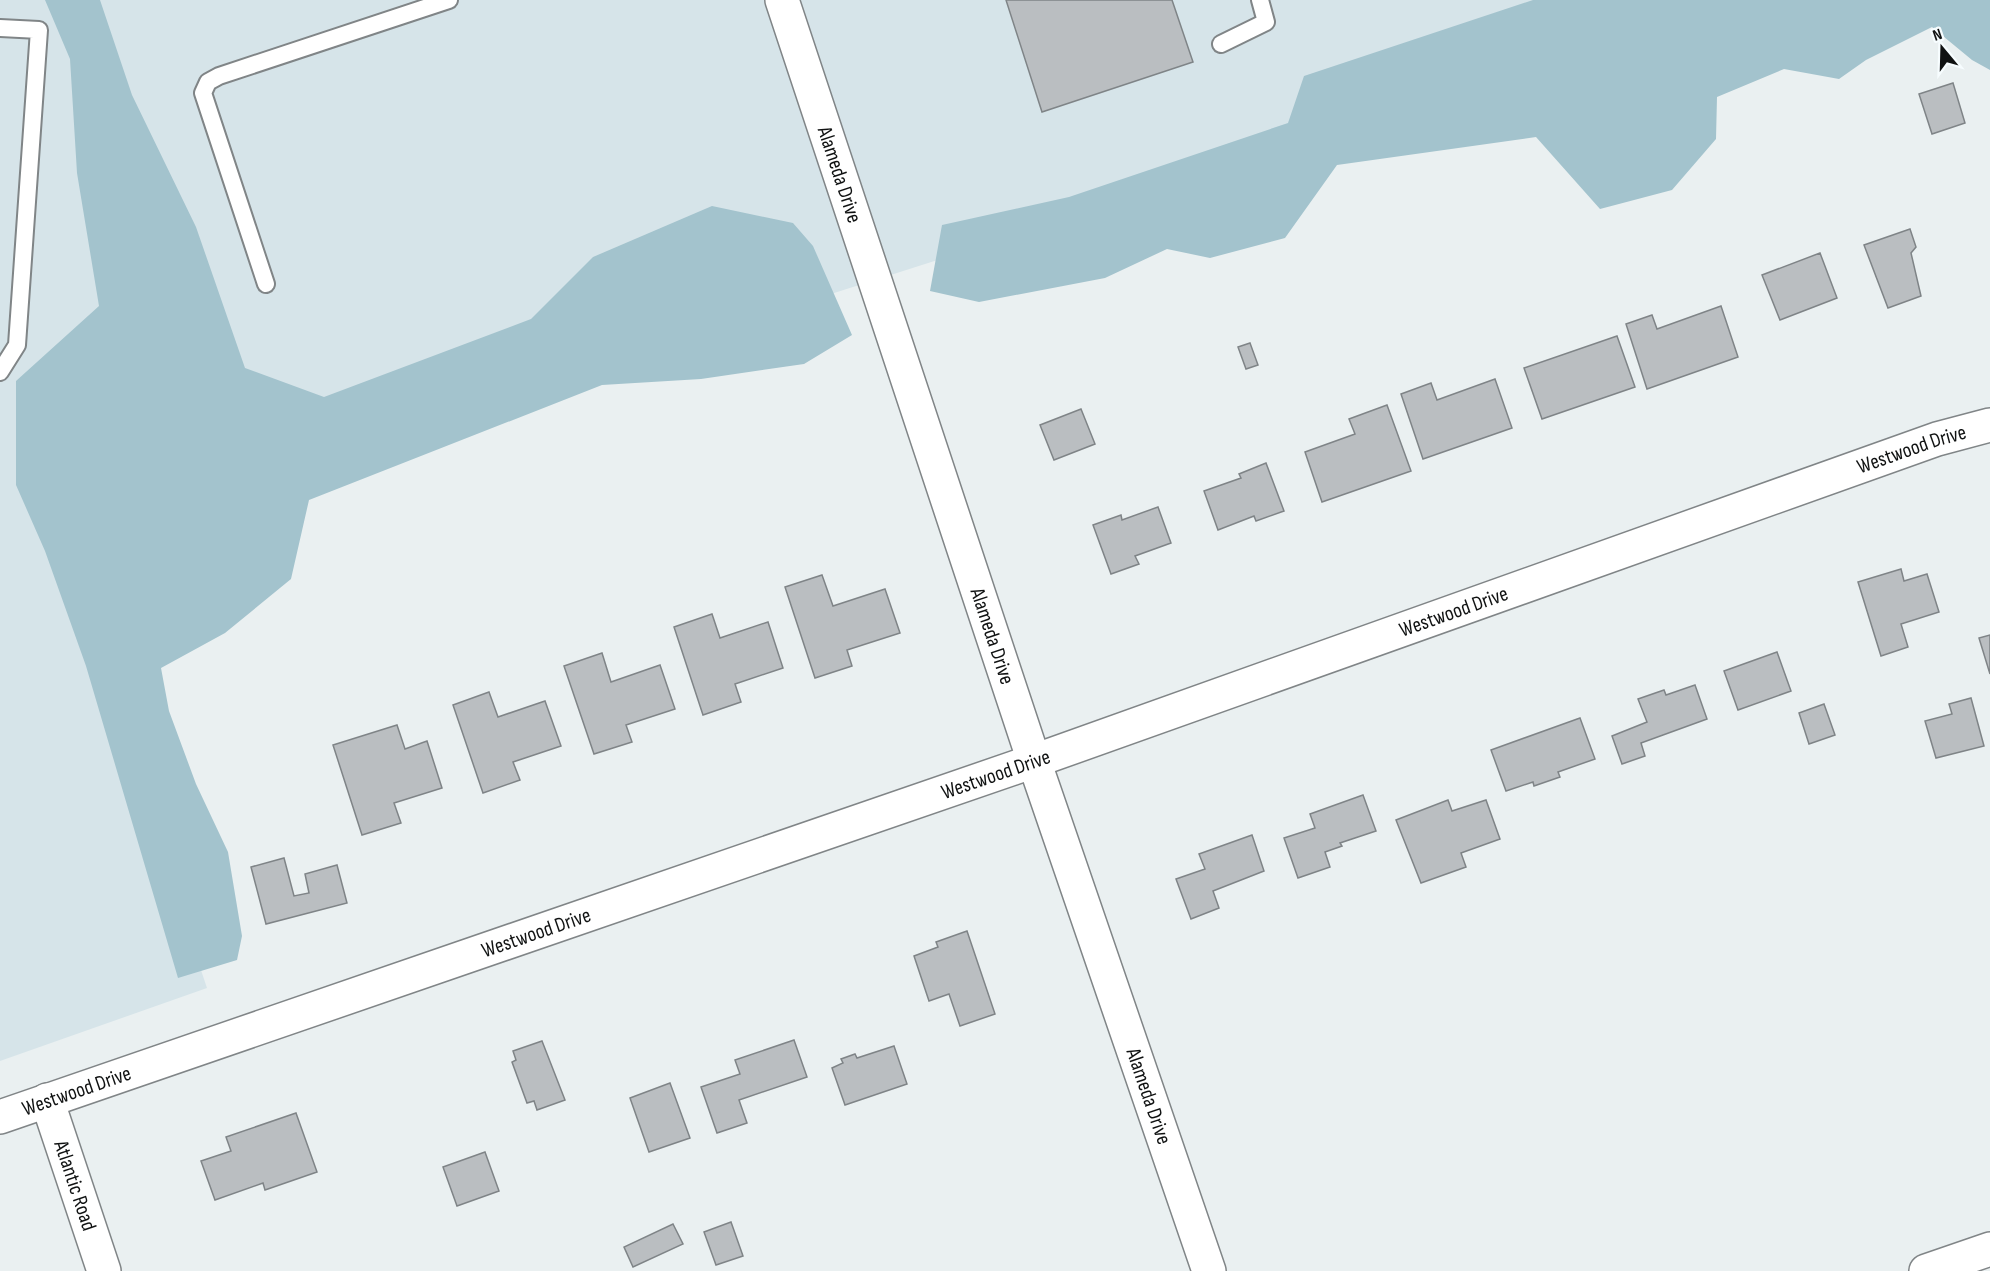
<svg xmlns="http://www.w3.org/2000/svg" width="1990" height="1271" font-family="'Sofia Sans Condensed',sans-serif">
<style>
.built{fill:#d6e4e9}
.green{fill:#a3c3cd}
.building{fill:#babec1;stroke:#7f8487;stroke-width:1.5}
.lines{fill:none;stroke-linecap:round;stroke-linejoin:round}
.service-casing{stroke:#808587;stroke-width:20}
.minor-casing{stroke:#808587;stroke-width:36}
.tertiary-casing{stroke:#808587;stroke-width:36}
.service{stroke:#fff;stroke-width:16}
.minor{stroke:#fff;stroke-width:33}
.tertiary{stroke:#fff;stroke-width:33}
.labels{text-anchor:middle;stroke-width:6;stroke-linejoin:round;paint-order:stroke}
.street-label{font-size:21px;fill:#101212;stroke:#f7fdff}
</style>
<rect width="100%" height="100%" fill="#eaf0f1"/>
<polygon class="built" points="0,0 1754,0 228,486 51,524 207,988 0,1061"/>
<g class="green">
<polygon points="45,0 100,0 132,95 196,227 245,368 324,397 531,319 593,257 712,206 793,223 813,246 852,335 804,364 701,379 602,385 309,500 291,579 225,633 161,668 169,711 196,784 228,852 242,936 237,960 178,978 86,666 45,551 16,485 16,381 99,306 77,173 70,59"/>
<polygon points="1533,0 1990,0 1990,70 1972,60 1932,27 1866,60 1839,79 1784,69 1717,97 1716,139 1672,190 1600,209 1536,137 1337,165 1285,238 1210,258 1167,249 1105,278 979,302 930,291 942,225 1069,197 1288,123 1304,76"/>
</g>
<g class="building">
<polygon points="1006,0 1172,0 1193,62 1042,112"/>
<polygon points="1953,83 1965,123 1932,134 1919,94"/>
<polygon points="1910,229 1916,247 1911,253 1921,296 1888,308 1864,245"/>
<polygon points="1820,253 1837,298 1780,320 1762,275"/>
<polygon points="1721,306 1738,357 1647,389 1626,324 1652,315 1657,329"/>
<polygon points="1617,336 1635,387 1542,419 1524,368"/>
<polygon points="1250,343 1258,365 1246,369 1238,347"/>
<polygon points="1495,379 1512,428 1423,459 1401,394 1431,383 1437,400"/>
<polygon points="1387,405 1411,471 1322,502 1305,452 1355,434 1349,419"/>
<polygon points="1081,409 1095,444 1054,460 1040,425"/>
<polygon points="1266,463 1284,511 1256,521 1254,516 1218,530 1204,491 1241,478 1239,474"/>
<polygon points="1158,507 1171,543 1135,556 1139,564 1111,574 1093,525 1121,515 1122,520"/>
<polygon points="1901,569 1904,581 1927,574 1939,612 1901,624 1908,647 1881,656 1858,582"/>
<polygon points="822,575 833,606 885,589 900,633 847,650 852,666 815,678 785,587"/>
<polygon points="712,614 720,638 768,622 783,668 735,684 741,702 703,715 674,627"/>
<polygon points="1990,635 1990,674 1979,638"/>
<polygon points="1777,652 1791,691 1738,710 1724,671"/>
<polygon points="602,653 611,682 660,665 675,709 626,725 632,742 594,754 564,666"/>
<polygon points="1695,685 1707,719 1641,743 1645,756 1622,764 1612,736 1647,722 1638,699 1664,690 1666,695"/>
<polygon points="489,692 498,717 545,701 561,746 513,762 520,780 483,793 453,705"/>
<polygon points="1971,698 1984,746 1936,758 1925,721 1952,714 1949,704"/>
<polygon points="1824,704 1835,735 1809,744 1799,713"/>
<polygon points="1580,718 1595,759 1558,772 1560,777 1534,786 1533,782 1506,791 1491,750"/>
<polygon points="397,725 405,749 427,741 442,788 394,803 401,823 362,835 333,745"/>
<polygon points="1363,795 1376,831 1340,843 1342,846 1325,852 1330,867 1298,878 1284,838 1315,828 1310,814"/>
<polygon points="1448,800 1452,811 1486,800 1500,839 1461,853 1466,867 1421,883 1396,820"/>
<polygon points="1252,835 1264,871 1213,891 1219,908 1191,919 1176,879 1205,869 1199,854"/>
<polygon points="284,858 294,896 309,893 305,874 337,865 347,903 266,924 251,867"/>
<polygon points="967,931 995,1014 960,1026 949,994 929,1001 914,956 938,947 936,942"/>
<polygon points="794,1040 807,1077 739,1100 747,1123 717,1133 701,1087 740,1074 735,1060"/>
<polygon points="542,1041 565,1100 537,1110 534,1101 527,1103 512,1062 516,1060 513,1051"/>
<polygon points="894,1046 907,1084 845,1105 832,1068 843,1063 841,1059 855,1054 857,1058"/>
<polygon points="670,1083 690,1138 649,1152 630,1098"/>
<polygon points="296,1113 317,1172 265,1190 263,1183 215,1200 201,1161 231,1151 226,1137"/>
<polygon points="485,1152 499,1191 457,1206 443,1167"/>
<polygon points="731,1222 743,1256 716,1265 704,1232"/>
<polygon points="673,1224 683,1244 633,1267 624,1247"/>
</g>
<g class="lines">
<defs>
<g id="service">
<polyline points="0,28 39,30 17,345 0,372"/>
<polyline points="1221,44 1266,22 1260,0"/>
<polyline points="266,284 203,93 208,82 219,76 449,0"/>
</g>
<g id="minor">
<path id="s1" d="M782,0L1034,761L1209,1271"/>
<path id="s2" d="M47,1100L104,1271"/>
<polyline points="1926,1271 1990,1249"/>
</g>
<g id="tertiary">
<path id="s3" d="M0,1117L1034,761L1937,439L1990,425"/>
</g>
</defs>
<use href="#service" class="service-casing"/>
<use href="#minor" class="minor-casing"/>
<use href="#tertiary" class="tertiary-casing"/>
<use href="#service" class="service"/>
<use href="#minor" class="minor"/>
<use href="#tertiary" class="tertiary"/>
</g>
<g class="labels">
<g class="street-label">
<text dy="7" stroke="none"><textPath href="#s1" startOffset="184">Alameda Drive</textPath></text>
<text dy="7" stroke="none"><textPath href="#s3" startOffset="2025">Westwood Drive</textPath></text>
<text dy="7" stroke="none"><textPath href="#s3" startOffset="1539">Westwood Drive</textPath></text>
<text dy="7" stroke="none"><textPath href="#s1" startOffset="670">Alameda Drive</textPath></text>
<text dy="7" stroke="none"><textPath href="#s3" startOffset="1053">Westwood Drive</textPath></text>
<text dy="7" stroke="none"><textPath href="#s3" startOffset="567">Westwood Drive</textPath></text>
<text dy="7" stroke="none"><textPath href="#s3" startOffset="81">Westwood Drive</textPath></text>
<text dy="7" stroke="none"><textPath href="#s1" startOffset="1156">Alameda Drive</textPath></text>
<text dy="7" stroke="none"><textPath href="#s2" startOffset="90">Atlantic Road</textPath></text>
</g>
</g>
<g transform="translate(1942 48) rotate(341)" stroke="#f7fdff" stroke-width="4.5" paint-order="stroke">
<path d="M0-4.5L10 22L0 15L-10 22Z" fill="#101212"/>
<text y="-9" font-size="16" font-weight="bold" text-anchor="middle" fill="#101212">N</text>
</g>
</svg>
